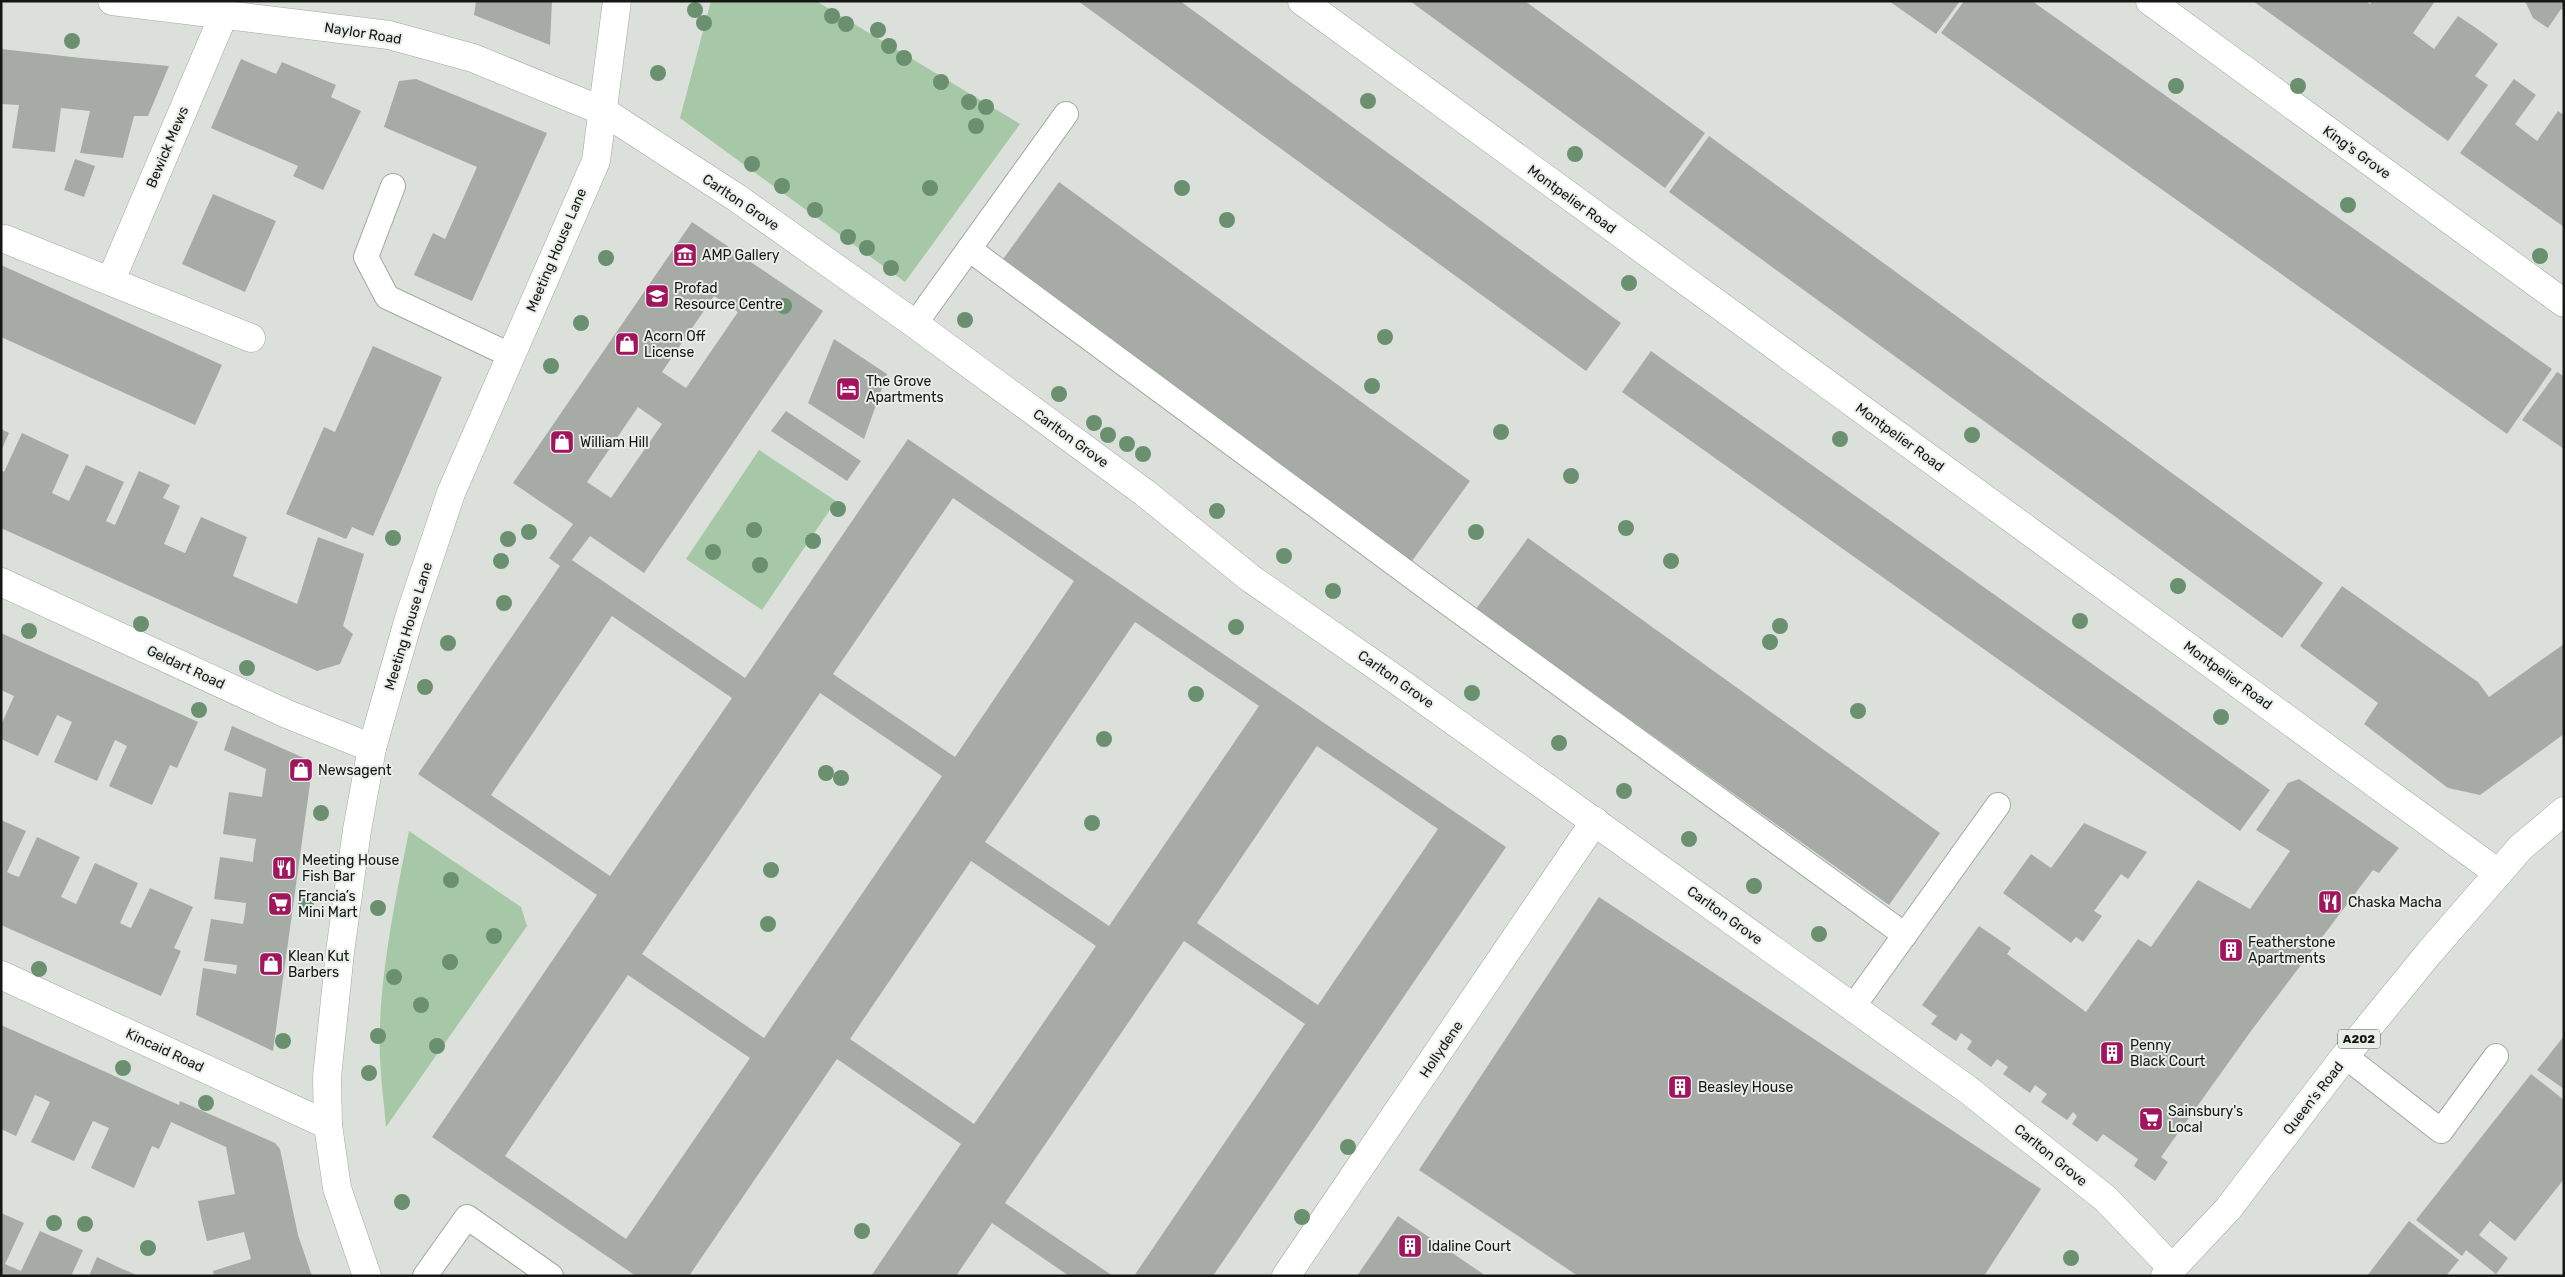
<svg xmlns="http://www.w3.org/2000/svg" width="2565" height="1277" font-family="Rubik,sans-serif">
<style>
.green{fill:#a6c8a7}
.building{fill:#a6aba6;fill-rule:evenodd}
.lines{fill:none;stroke-linecap:round;stroke-linejoin:round}
.lane-casing{stroke:#a2a7a2;stroke-width:26}
.street-casing{stroke:#a2a7a2;stroke-width:29}
.secondary-casing{stroke:#a2a7a2;stroke-width:29}
.highway-casing{stroke:#a2a7a2;stroke-width:29}
.lane{stroke:#fff;stroke-width:24}
.street{stroke:#fff;stroke-width:28}
.secondary{stroke:#fff;stroke-width:28}
.highway{stroke:#fff;stroke-width:28}
.tree{fill:#6a9070}
.labels{text-anchor:middle;stroke-width:4;stroke-linejoin:round;paint-order:stroke}
.shield{fill:#e9eee9;stroke:#555855;stroke-width:1}
.shield-label{font-size:12px;font-weight:bold;fill:#151715}
.street-label{font-size:14px;fill:#151715;stroke:#e9eee9}
.poi-label{font-size:14px;fill:#151715;stroke:#e9eee9;text-anchor:start}
</style>
<rect width="100%" height="100%" fill="#dbe0db"/>
<g class="green">
<polygon points="711,1 816,1 1020,124 905,282 680,118"/>
<polygon points="759,450 836,501 762,610 686,559"/>
<path d="M409,831L521,907L527,926L386,1127C384,1104 381,1081 380,1059C377,986 395,902 409,831Z"/>
</g>
<g class="building">
<polygon points="476,1 552,1 550,45 474,15"/>
<polygon points="1078,1 1180,1 1621,323 1586,371"/>
<polygon points="1410,1 1525,1 1705,133 1665,188"/>
<polygon points="1889,1 1960,1 1936,34"/>
<polygon points="1964,1 2032,1 2552,369 2507,434 1941,33"/>
<polygon points="2253,1 2366,1 2370,4 2372,1 2435,1 2413,33 2434,49 2458,16 2476,28 2498,44 2475,76 2488,85 2448,141"/>
<polygon points="2525,1 2564,1 2564,11 2561,9 2548,28 2533,18"/>
<polygon points="1,49 81,58 169,66 148,116 134,116 123,158 80,153 90,111 61,108 55,152 12,148 19,105 1,104"/>
<polygon points="241,59 276,74 282,62 336,85 331,97 361,111 323,190 293,176 298,166 211,128"/>
<polygon points="416,79 547,133 472,301 414,275 433,233 445,239 477,167 384,127 399,81"/>
<polygon points="2514,79 2536,95 2515,124 2537,141 2558,111 2564,115 2564,227 2460,153"/>
<polygon points="1709,136 2323,583 2282,638 1669,192"/>
<polygon points="75,159 95,166 84,197 64,190"/>
<polygon points="1059,182 1470,481 1412,561 1001,262"/>
<polygon points="213,194 276,221 245,292 182,264"/>
<path d="M692,222L823,311L644,573L590,536L572,560L745,678L908,439L1506,847L1213,1276H1134L1305,1024L1184,941L1005,1203L1113,1276H1069L992,1223L956,1276H871L961,1144L837,1059L689,1276H636L432,1137L597,895L418,774L560,566L549,558L573,524L513,483ZM714,296L738,312L686,388L662,372ZM638,407L662,424L611,498L587,482ZM953,498L1074,581L955,757L833,674ZM612,616L732,698L610,876L491,795ZM1135,622L1259,706L1109,926L985,842ZM820,693L942,776L764,1038L642,954ZM1317,746L1438,829L1318,1005L1197,923ZM971,861L1096,946L974,1124L850,1039ZM628,975L750,1058L626,1239L505,1156Z"/>
<polygon points="1,265 222,365 195,425 1,337"/>
<polygon points="834,339 887,374 864,439 808,403"/>
<polygon points="373,346 442,377 373,536 352,527 346,539 286,514 324,427 335,432"/>
<polygon points="1651,351 2270,790 2240,831 1622,392"/>
<polygon points="2557,372 2564,376 2564,449 2522,420"/>
<polygon points="786,411 861,461 847,481 771,431"/>
<polygon points="1,429 9,433 1,451"/>
<polygon points="22,433 69,455 52,493 69,501 86,465 124,482 106,521 115,525 139,471 170,485 163,498 180,506 164,544 185,553 201,517 247,537 233,576 297,604 318,537 364,554 343,626 353,634 340,664 317,671 1,528 1,470 4,472"/>
<polygon points="1528,538 1940,833 1889,905 1476,609"/>
<polygon points="2342,586 2478,682 2489,697 2564,644 2564,734 2480,795 2448,788 2364,724 2378,703 2300,646"/>
<polygon points="1,633 198,722 177,768 170,765 152,805 109,786 127,746 115,740 97,781 54,762 72,722 57,715 38,756 1,739 1,725 14,696 1,690"/>
<polygon points="232,726 313,762 273,1051 196,1015 203,968 236,974 237,965 204,961 211,919 243,924 245,913 246,903 214,899 220,857 253,862 254,851 256,839 223,834 229,792 262,797 266,769 224,750"/>
<polygon points="2299,779 2399,848 2379,873 2373,870 2251,1031 2161,1157 2168,1162 2155,1181 2134,1166 2138,1159 2103,1134 2097,1142 2072,1124 2077,1116 2073,1112 2067,1120 2041,1102 2047,1094 2035,1085 2030,1093 2003,1074 2008,1067 1997,1059 1991,1067 1967,1049 1972,1041 1961,1033 1956,1041 1931,1024 1937,1016 1922,1005 1979,926 2011,948 2007,954 2086,1012 2138,939 2151,947 2198,880 2250,909 2290,851 2256,830 2288,783"/>
<polygon points="1,820 26,831 7,872 13,875 19,877 37,837 80,857 61,897 76,904 95,863 138,883 120,923 126,926 131,928 150,888 193,907 174,948 181,951 161,996 1,925"/>
<polygon points="2084,823 2147,852 2128,879 2121,874 2094,911 2102,916 2083,942 2076,937 2071,943 2003,893 2031,854 2051,868"/>
<polygon points="1599,897 2041,1189 1984,1276 1578,1276 1419,1170"/>
<polygon points="1,1025 179,1105 180,1101 275,1143 280,1149 298,1235 312,1276 214,1276 213,1271 251,1259 244,1232 207,1241 202,1221 198,1201 235,1194 226,1147 171,1122 159,1149 152,1146 134,1188 91,1168 109,1128 93,1121 74,1161 31,1142 50,1102 42,1098 35,1095 16,1136 1,1129"/>
<polygon points="2564,1036 2564,1089 2537,1070"/>
<polygon points="2531,1074 2564,1100 2564,1179 2515,1241 2490,1221 2479,1235 2508,1258 2496,1274 2466,1250 2462,1256 2416,1220"/>
<polygon points="1,1213 24,1223 5,1264 21,1271 40,1231 83,1250 71,1276 1,1276"/>
<polygon points="1398,1216 1486,1276 1357,1276"/>
<polygon points="2409,1221 2459,1260 2446,1276 2367,1276"/>
<polygon points="97,1257 118,1267 139,1276 89,1276"/>
</g>
<g class="lines">
<defs>
<g id="lane">
<polyline points="393,186 366,257 387,297 510,355"/>
<polyline points="969,249 1441,598 1905,935"/>
<polyline points="915,324 1066,114"/>
<polyline points="1853,1007 1998,805"/>
<polyline points="2345,1056 2441,1131 2496,1056"/>
<polyline points="425,1276 467,1217 551,1276"/>
</g>
<g id="street">
<polyline points="112,1 389,35 473,58 603,111 737,198 915,324 1145,493 1250,578 1398,681 1967,1089 2106,1199 2172,1268"/>
<polyline points="1302,1 2498,873"/>
<polyline points="2150,1 2564,303"/>
<polyline points="5,239 251,338"/>
<polyline points="111,280 224,14"/>
<polyline points="1,582 287,714 372,748"/>
<polyline points="1,975 328,1125"/>
<polyline points="1286,1276 1595,821"/>
</g>
<polyline id="secondary" points="367,1276 337,1188 328,1125 327,1077 340,952 357,830 372,748 409,618 451,493 596,161 617,1"/>
<polyline id="highway" points="2165,1276 2228,1209 2345,1056 2429,953 2521,847 2564,811"/>
</defs>
<use href="#lane" class="lane-casing"/>
<use href="#street" class="street-casing"/>
<use href="#secondary" class="secondary-casing"/>
<use href="#highway" class="highway-casing"/>
<use href="#lane" class="lane"/>
<use href="#street" class="street"/>
<use href="#secondary" class="secondary"/>
<use href="#highway" class="highway"/>
</g>
<g class="tree">
<circle cx="695" cy="10" r="8"/>
<circle cx="832" cy="16" r="8"/>
<circle cx="704" cy="23" r="8"/>
<circle cx="846" cy="24" r="8"/>
<circle cx="878" cy="30" r="8"/>
<circle cx="72" cy="41" r="8"/>
<circle cx="889" cy="46" r="8"/>
<circle cx="904" cy="58" r="8"/>
<circle cx="658" cy="73" r="8"/>
<circle cx="941" cy="82" r="8"/>
<circle cx="2176" cy="86" r="8"/>
<circle cx="2298" cy="86" r="8"/>
<circle cx="1368" cy="101" r="8"/>
<circle cx="969" cy="102" r="8"/>
<circle cx="986" cy="107" r="8"/>
<circle cx="976" cy="126" r="8"/>
<circle cx="1575" cy="154" r="8"/>
<circle cx="752" cy="164" r="8"/>
<circle cx="782" cy="186" r="8"/>
<circle cx="930" cy="188" r="8"/>
<circle cx="1182" cy="188" r="8"/>
<circle cx="2348" cy="205" r="8"/>
<circle cx="815" cy="210" r="8"/>
<circle cx="1227" cy="220" r="8"/>
<circle cx="848" cy="237" r="8"/>
<circle cx="867" cy="248" r="8"/>
<circle cx="2540" cy="256" r="8"/>
<circle cx="606" cy="258" r="8"/>
<circle cx="891" cy="268" r="8"/>
<circle cx="1629" cy="283" r="8"/>
<circle cx="784" cy="306" r="8"/>
<circle cx="965" cy="320" r="8"/>
<circle cx="581" cy="323" r="8"/>
<circle cx="1385" cy="337" r="8"/>
<circle cx="551" cy="366" r="8"/>
<circle cx="1372" cy="386" r="8"/>
<circle cx="1059" cy="394" r="8"/>
<circle cx="1094" cy="423" r="8"/>
<circle cx="1501" cy="432" r="8"/>
<circle cx="1108" cy="435" r="8"/>
<circle cx="1972" cy="435" r="8"/>
<circle cx="1840" cy="439" r="8"/>
<circle cx="1127" cy="444" r="8"/>
<circle cx="1143" cy="454" r="8"/>
<circle cx="1571" cy="476" r="8"/>
<circle cx="838" cy="509" r="8"/>
<circle cx="1217" cy="511" r="8"/>
<circle cx="1626" cy="528" r="8"/>
<circle cx="754" cy="530" r="8"/>
<circle cx="529" cy="532" r="8"/>
<circle cx="1476" cy="532" r="8"/>
<circle cx="393" cy="538" r="8"/>
<circle cx="508" cy="539" r="8"/>
<circle cx="813" cy="541" r="8"/>
<circle cx="713" cy="552" r="8"/>
<circle cx="1284" cy="556" r="8"/>
<circle cx="501" cy="561" r="8"/>
<circle cx="1671" cy="561" r="8"/>
<circle cx="760" cy="565" r="8"/>
<circle cx="2178" cy="586" r="8"/>
<circle cx="1333" cy="591" r="8"/>
<circle cx="504" cy="603" r="8"/>
<circle cx="2080" cy="621" r="8"/>
<circle cx="141" cy="624" r="8"/>
<circle cx="1780" cy="626" r="8"/>
<circle cx="1236" cy="627" r="8"/>
<circle cx="29" cy="631" r="8"/>
<circle cx="1770" cy="642" r="8"/>
<circle cx="448" cy="643" r="8"/>
<circle cx="247" cy="668" r="8"/>
<circle cx="425" cy="687" r="8"/>
<circle cx="1472" cy="693" r="8"/>
<circle cx="1196" cy="694" r="8"/>
<circle cx="199" cy="710" r="8"/>
<circle cx="1858" cy="711" r="8"/>
<circle cx="2221" cy="717" r="8"/>
<circle cx="1104" cy="739" r="8"/>
<circle cx="1559" cy="743" r="8"/>
<circle cx="826" cy="773" r="8"/>
<circle cx="841" cy="778" r="8"/>
<circle cx="1624" cy="791" r="8"/>
<circle cx="321" cy="813" r="8"/>
<circle cx="1092" cy="823" r="8"/>
<circle cx="1689" cy="839" r="8"/>
<circle cx="771" cy="870" r="8"/>
<circle cx="451" cy="880" r="8"/>
<circle cx="1754" cy="886" r="8"/>
<circle cx="306" cy="902" r="8"/>
<circle cx="378" cy="908" r="8"/>
<circle cx="768" cy="924" r="8"/>
<circle cx="1819" cy="934" r="8"/>
<circle cx="494" cy="936" r="8"/>
<circle cx="450" cy="962" r="8"/>
<circle cx="39" cy="969" r="8"/>
<circle cx="394" cy="977" r="8"/>
<circle cx="421" cy="1005" r="8"/>
<circle cx="378" cy="1036" r="8"/>
<circle cx="283" cy="1041" r="8"/>
<circle cx="437" cy="1046" r="8"/>
<circle cx="123" cy="1068" r="8"/>
<circle cx="369" cy="1073" r="8"/>
<circle cx="206" cy="1103" r="8"/>
<circle cx="1348" cy="1147" r="8"/>
<circle cx="402" cy="1202" r="8"/>
<circle cx="1302" cy="1217" r="8"/>
<circle cx="54" cy="1223" r="8"/>
<circle cx="85" cy="1224" r="8"/>
<circle cx="862" cy="1231" r="8"/>
<circle cx="148" cy="1248" r="8"/>
<circle cx="2071" cy="1258" r="8"/>
</g>
<defs>
<symbol id="museum-square" viewBox="-11 -11 22 22"><rect x="-9" y="-9" width="18" height="18" rx="4" fill="#a1155e" stroke="#e9eee9"/><path d="M0-6L6-3V-2H-6V-3ZM-5-1h2V3h-2ZM-1-1h2V3h-2ZM3-1h2V3H3ZM-6 4H6V6H-6Z" fill="#fff"/></symbol>
<symbol id="school-square" viewBox="-11 -11 22 22"><rect x="-9" y="-9" width="18" height="18" rx="4" fill="#a1155e" stroke="#e9eee9"/><path d="M0-5L7-2L0 1L-7-2ZM-4 1L0 2.5L4 1V4Q0 6-4 4Z" fill="#fff"/></symbol>
<symbol id="shop-square" viewBox="-11 -11 22 22"><rect x="-9" y="-9" width="18" height="18" rx="4" fill="#a1155e" stroke="#e9eee9"/><path d="M-5-2.5h2.3a2.7 3.5 0 0 1 5.4 0H5L5.5 6h-11ZM-1.5-2.5h3a1.5 2.3 0 0 0-3 0Z" fill="#fff"/></symbol>
<symbol id="hotel-square" viewBox="-11 -11 22 22"><rect x="-9" y="-9" width="18" height="18" rx="4" fill="#a1155e" stroke="#e9eee9"/><path d="M-6-4.5h1.5V1H6V5H4.5V3h-9V5H-6ZM-4 0a1.8 1.8 0 1 1 3.6 0ZM.5 0V-2.5h3Q6-2.5 6 0Z" fill="#fff"/></symbol>
<symbol id="restaurant-square" viewBox="-11 -11 22 22"><rect x="-9" y="-9" width="18" height="18" rx="4" fill="#a1155e" stroke="#e9eee9"/><path d="M-5-6h1v4h1v-4h1v4h1v-4h1v5L-1.5 .5V6h-2V.5L-5-1ZM5-6V6H3V1.5H1.5Q1.5-4 5-6Z" fill="#fff"/></symbol>
<symbol id="supermarket-square" viewBox="-11 -11 22 22"><rect x="-9" y="-9" width="18" height="18" rx="4" fill="#a1155e" stroke="#e9eee9"/><path d="M-6-5.5h2.5l.6 2H6L4.5 2H-2.5L-4.4-4H-6ZM-1.5 3.2a1.3 1.3 0 1 0 .1 0ZM3 3.2a1.3 1.3 0 1 0 .1 0Z" fill="#fff"/></symbol>
<symbol id="building-square" viewBox="-11 -11 22 22"><rect x="-9" y="-9" width="18" height="18" rx="4" fill="#a1155e" stroke="#e9eee9"/><path d="M-4-6H4V6H1V3H-1V6H-4ZM-2.5-4.3h1.7v1.8h-1.7ZM.8-4.3h1.7v1.8H.8ZM-2.5-1h1.7V.8h-1.7ZM.8-1h1.7V.8H.8Z" fill="#fff"/></symbol>
</defs>
<g fill-rule="evenodd">
<use href="#museum-square" x="671" y="241" width="28" height="28"/>
<use href="#school-square" x="643" y="282" width="28" height="28"/>
<use href="#shop-square" x="613" y="330" width="28" height="28"/>
<use href="#hotel-square" x="834" y="375" width="28" height="28"/>
<use href="#shop-square" x="548" y="428" width="28" height="28"/>
<use href="#shop-square" x="287" y="756" width="28" height="28"/>
<use href="#restaurant-square" x="270" y="854" width="28" height="28"/>
<use href="#restaurant-square" x="2316" y="888" width="28" height="28"/>
<use href="#supermarket-square" x="266" y="890" width="28" height="28"/>
<use href="#building-square" x="2217" y="936" width="28" height="28"/>
<use href="#shop-square" x="257" y="950" width="28" height="28"/>
<use href="#building-square" x="2098" y="1039" width="28" height="28"/>
<use href="#building-square" x="1666" y="1073" width="28" height="28"/>
<use href="#supermarket-square" x="2137" y="1105" width="28" height="28"/>
<use href="#building-square" x="1396" y="1232" width="28" height="28"/>
</g>
<g class="labels">
<rect class="shield" x="2338" y="1029.5" width="42" height="19" rx="4"/>
<g class="shield-label">
<text x="2359" y="1043">A202</text>
</g>
<g class="street-label">
<text transform="translate(363 33) rotate(9)" y="5">Naylor Road</text>
<text transform="translate(167 147) rotate(-67)" y="5">Bewick Mews</text>
<text transform="translate(2357 152) rotate(36)" y="5">King's Grove</text>
<text transform="translate(1572 199) rotate(36)" y="5">Montpelier Road</text>
<text transform="translate(741 202) rotate(34)" y="5">Carlton Grove</text>
<text transform="translate(556 250) rotate(-67)" y="5">Meeting House Lane</text>
<text transform="translate(1900 437) rotate(36)" y="5">Montpelier Road</text>
<text transform="translate(1071 438) rotate(36)" y="5">Carlton Grove</text>
<text transform="translate(408 626) rotate(-73)" y="5">Meeting House Lane</text>
<text transform="translate(186 667) rotate(25)" y="5">Geldart Road</text>
<text transform="translate(2228 675) rotate(36)" y="5">Montpelier Road</text>
<text transform="translate(1396 679) rotate(35)" y="5">Carlton Grove</text>
<text transform="translate(1725 915) rotate(36)" y="5">Carlton Grove</text>
<text transform="translate(1441 1049) rotate(-56)" y="5">Hollydene</text>
<text transform="translate(165 1050) rotate(25)" y="5">Kincaid Road</text>
<text transform="translate(2313 1098) rotate(-52)" y="5">Queen's Road</text>
<text transform="translate(2051 1155) rotate(39)" y="5">Carlton Grove</text>
</g>
<g class="poi-label">
<text x="702" y="260">AMP Gallery</text>
<text x="674" y="293">Profad<tspan x="674" dy="16">Resource Centre</tspan></text>
<text x="644" y="341">Acorn Off<tspan x="644" dy="16">License</tspan></text>
<text x="866" y="386">The Grove<tspan x="866" dy="16">Apartments</tspan></text>
<text x="580" y="447">William Hill</text>
<text x="318" y="775">Newsagent</text>
<text x="302" y="865">Meeting House<tspan x="302" dy="16">Fish Bar</tspan></text>
<text x="298" y="901">Francia’s<tspan x="298" dy="16">Mini Mart</tspan></text>
<text x="2348" y="907">Chaska Macha</text>
<text x="2248" y="947">Featherstone<tspan x="2248" dy="16">Apartments</tspan></text>
<text x="288" y="961">Klean Kut<tspan x="288" dy="16">Barbers</tspan></text>
<text x="2130" y="1050">Penny<tspan x="2130" dy="16">Black Court</tspan></text>
<text x="1698" y="1092">Beasley House</text>
<text x="2168" y="1116">Sainsbury's<tspan x="2168" dy="16">Local</tspan></text>
<text x="1428" y="1251">Idaline Court</text>
</g>
</g>
<rect width="2565" height="1277" fill="none" stroke="#151715" stroke-width="5"/>
</svg>
